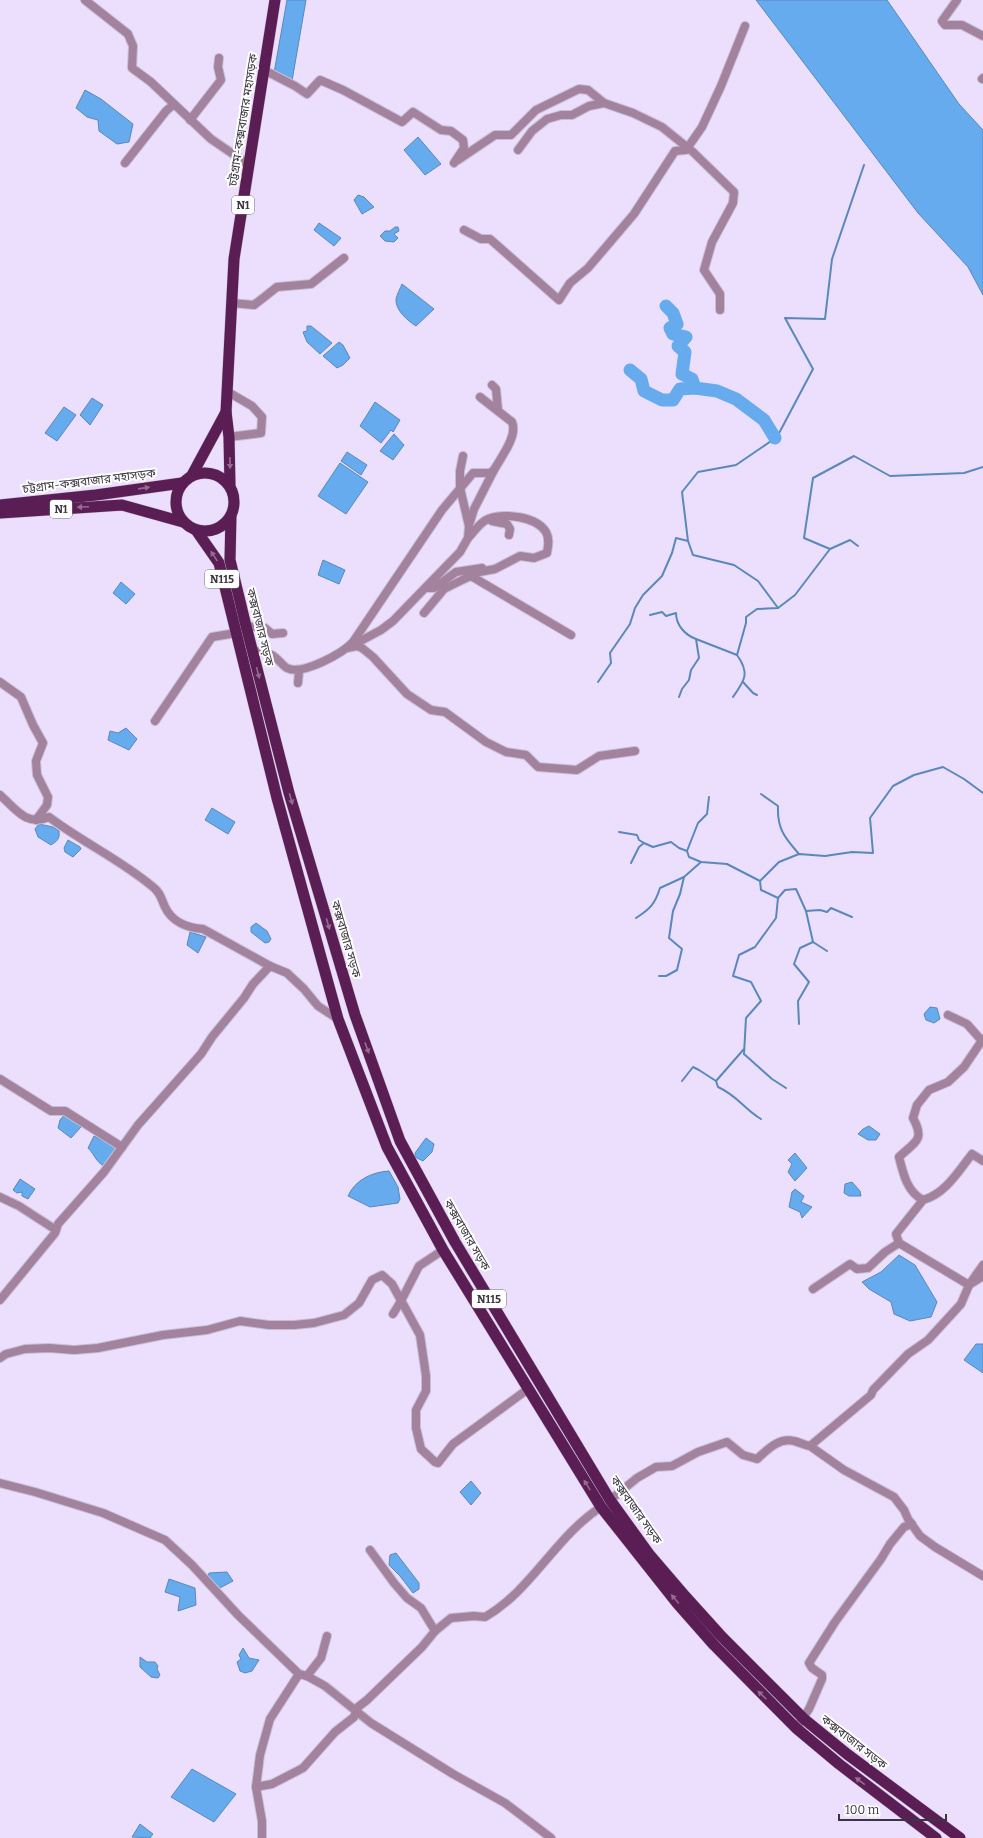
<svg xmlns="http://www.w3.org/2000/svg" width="983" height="1838" font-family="Bitter,'Noto Sans Bengali',serif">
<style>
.water{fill:#67abef;stroke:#5a88bb}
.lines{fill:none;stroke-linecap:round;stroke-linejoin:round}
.stream{stroke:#5a88bb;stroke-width:2}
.river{stroke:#67abef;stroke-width:13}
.minor-casing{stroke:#c8bdd7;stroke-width:10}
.tertiary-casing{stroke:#c8bdd7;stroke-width:10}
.trunk-casing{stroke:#c8bdd7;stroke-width:12}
.minor{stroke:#a2829c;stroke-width:8}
.tertiary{stroke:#a2829c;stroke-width:8}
.trunk{stroke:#5a1d54;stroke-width:11}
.oneway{fill:#946c90}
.labels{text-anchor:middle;stroke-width:4;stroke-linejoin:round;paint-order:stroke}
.shield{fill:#fff;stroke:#75727a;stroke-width:1}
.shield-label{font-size:11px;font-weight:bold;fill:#3a3541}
.street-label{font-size:12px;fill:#3a3541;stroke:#fff}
</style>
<rect width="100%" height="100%" fill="#ecdffd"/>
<g class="water">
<polygon points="287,0 306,0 292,81 274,73"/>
<polygon points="756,0 887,0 959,104 983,130 983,295 968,267 918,213"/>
<polygon points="85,90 101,99 133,124 129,142 117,144 99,131 98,120 87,117 76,108"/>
<polygon points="418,137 441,164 425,175 404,150"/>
<polygon points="358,195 364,197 374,207 362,214 354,200"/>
<polygon points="319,223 341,238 334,246 314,230"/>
<polygon points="395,227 398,227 399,231 394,234 398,238 394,242 385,241 380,236 385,231 390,231"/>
<path d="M402,284L434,309L416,326C408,321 395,310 396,299C397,294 400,289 402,284Z"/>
<polygon points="307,326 311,326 332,343 320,354 307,342 303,332 307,331"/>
<polygon points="339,342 343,345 350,358 343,365 337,368 323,356"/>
<polygon points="92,398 103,405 90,425 80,415"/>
<polygon points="375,402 400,420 393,432 391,430 381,443 360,426"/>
<polygon points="64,407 76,415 57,441 45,433"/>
<polygon points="394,434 404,445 393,460 380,451"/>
<polygon points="347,452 367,465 361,475 341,461"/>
<polygon points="340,463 368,482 346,514 318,496"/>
<polygon points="323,560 345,570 339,584 318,575"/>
<polygon points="121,582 135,594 126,604 113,593"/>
<polygon points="126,728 137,739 129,750 108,740 110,731 118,733"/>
<polygon points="212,808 235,822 228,834 205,820"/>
<path d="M39,824L53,827L59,831C60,839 57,841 51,845L38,837L35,829Z"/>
<polygon points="68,840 80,847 81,849 73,857 65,852 64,848"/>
<polygon points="256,923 267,931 271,939 269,942 265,943 251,932 251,927"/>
<polygon points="190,932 206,937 198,953 187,945"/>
<polygon points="930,1007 937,1008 940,1019 934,1023 926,1020 924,1014"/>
<polygon points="65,1114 81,1127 71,1138 58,1128 60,1120"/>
<polygon points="869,1126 880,1134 876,1140 868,1140 858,1134 863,1129"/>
<path d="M94,1136L111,1144L117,1150L104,1166C96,1162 95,1155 88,1148Z"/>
<polygon points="426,1138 434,1144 432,1152 423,1161 415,1157 415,1153"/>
<polygon points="795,1153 807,1168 795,1181 788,1172 792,1164 788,1160"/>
<path d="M389,1171L398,1187L400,1199L398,1203L370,1207L348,1196C355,1180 372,1172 389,1171Z"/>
<polygon points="20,1179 35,1189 28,1199 22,1196 22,1192 17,1193 13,1190"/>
<polygon points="852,1182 860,1191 861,1196 849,1196 844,1193 845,1184"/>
<polygon points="795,1189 804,1196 801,1202 812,1207 802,1218 800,1212 789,1207 792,1192"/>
<polygon points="899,1255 915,1265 937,1302 931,1317 910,1321 894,1314 891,1302 869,1289 862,1282 881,1272"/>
<polygon points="976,1344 983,1344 983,1373 964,1360"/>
<polygon points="471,1481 481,1493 471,1505 460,1492"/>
<polygon points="396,1553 419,1583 419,1589 413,1593 400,1576 389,1565 390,1555"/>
<polygon points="227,1572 233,1581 218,1589 208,1577 209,1573"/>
<polygon points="169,1579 195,1588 196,1605 178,1611 180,1597 165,1592"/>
<polygon points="243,1648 249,1658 259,1660 252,1671 245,1673 240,1671 237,1662 241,1659 239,1655"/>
<polygon points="140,1657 147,1662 155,1662 158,1666 157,1669 160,1675 158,1678 151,1677 140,1667"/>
<polygon points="192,1769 236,1794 214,1822 171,1797"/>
<polygon points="140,1824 153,1834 150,1838 132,1837"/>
</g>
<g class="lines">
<g class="stream">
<polyline points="830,549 850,540 858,546"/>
<polyline points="778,608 758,581 734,565 693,555 688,541 682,492 698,472 736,465 777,437 813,369 785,318 825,319 832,259 864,165"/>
<path d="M650,615L662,612L666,616L676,613C676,625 685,635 696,639"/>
<polyline points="598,682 611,663 610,653 630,624 635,608 643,595 662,576 672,553 676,538 688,541"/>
<polyline points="743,682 753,693 757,695"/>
<polyline points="679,697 682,689 689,680 691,670 699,658 696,639 737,655 746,623 746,617 757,609 778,608 795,595 830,549 804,538 813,478 854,456 890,476 964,473 983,467"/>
<path d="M733,697C745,680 750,673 737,655"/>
<path d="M761,794L778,806C777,829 785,838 799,854"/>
<polyline points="709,797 707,814 698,823 687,851 689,857 701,862 727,864 760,881 779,862 799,854 825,856 852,852 873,853 870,818 893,786 914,775 943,767 964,779 983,793"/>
<polyline points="619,832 637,835 639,840 644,843"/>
<polyline points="631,863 639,847 644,843 653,847 671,842 679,848 687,851"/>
<polyline points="760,881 761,890 778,898 785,890 796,889 806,911 813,942 827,951"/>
<polyline points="806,911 820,910 827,912 831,908 852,917"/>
<path d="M636,918C650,909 655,904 660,888L684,877L701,862"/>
<polyline points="659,976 666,976 677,970 682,949 669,938 673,911 680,894 684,877"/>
<polyline points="799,1024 798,1001 809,982 794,964 800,948 813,942"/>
<polyline points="744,1054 746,1018 761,1001 751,982 733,976 739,955 755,947 776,918 778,898"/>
<polyline points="744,1054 772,1079 786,1088"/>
<polyline points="682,1081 693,1067 699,1070 716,1081 744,1049"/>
<path d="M716,1081L718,1087C738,1096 744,1109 761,1119"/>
</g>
<g class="river">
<polyline points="666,306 673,313 677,324 670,328 673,334 686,337 678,346 685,352 682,374 692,379 695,388 717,391 736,399 764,420 775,438"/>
<polyline points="630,370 641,379 644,391 662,400 673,400 680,389 695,388"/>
</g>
<defs>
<g id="minor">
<polyline points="85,0 128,34 133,46 132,68 151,82 211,139 249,165"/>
<polyline points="957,0 942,21 945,25 962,25 983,36"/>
<polyline points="264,70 295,86 307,94 320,80 343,90 402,122 413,112 441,130 451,131 463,140 464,148 454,163"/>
<polyline points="982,79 983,78"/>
<polyline points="190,120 221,80 218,67 219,58"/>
<polyline points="518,150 532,131 547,119 561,115 572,115 589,106 604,103 633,113 662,127 693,152 734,192 733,203 712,242 704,270 720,294 720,310"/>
<polyline points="458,160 495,135 511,135 536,110 579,89 588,90 604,103"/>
<polyline points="125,163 166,111 173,105"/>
<polyline points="464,230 481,239 490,239 559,300 570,283 588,268 634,214 675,151 686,150 702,127 721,86 745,26"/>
<polyline points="231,303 254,305 277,287 311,284 344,258"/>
<polyline points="492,385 496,389 498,410"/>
<polyline points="228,392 252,406 262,417 261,433 229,437"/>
<polyline points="492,521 507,524 510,529 509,535"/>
<polyline points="469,525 474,509 494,470"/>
<polyline points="471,576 571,635"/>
<polyline points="426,588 434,588 456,572 482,568"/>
<path d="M424,613L444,589L458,582L479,572L495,569L520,556L534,558L547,553C548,546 550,539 546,532C536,516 504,513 488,519C480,522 474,532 468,538"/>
<polyline points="246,626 265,628 272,634 283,633"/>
<polyline points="351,646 381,630 393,621 460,552 468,538 469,526 460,488 460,471 463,456"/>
<path d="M253,651C263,652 271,652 278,660C281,662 284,667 287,668C302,676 343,653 353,642L442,510L473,473H490L494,470C501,457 518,436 512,422L480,397"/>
<polyline points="0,682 21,697 33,725 43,743 36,761 37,775 48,797 47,805 36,820"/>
<polyline points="298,683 299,671"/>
<polyline points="155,721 212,637 236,633"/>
<path d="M0,795C15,808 26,827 49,817C82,842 121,860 153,887C161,893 161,899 165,907C172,922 188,928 203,929L270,966L287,973L304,989L318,1006L338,1019"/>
<polyline points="948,1015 967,1024 983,1042"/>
<path d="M983,1039L964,1067L948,1082L929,1090L917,1105L913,1118C925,1140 916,1141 899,1157C903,1173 907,1192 923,1200C945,1194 958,1172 972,1154L983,1161"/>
<polyline points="0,1079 51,1111 65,1111 122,1147"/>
<polyline points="0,1197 19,1206 56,1230"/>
<polyline points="899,1243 896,1234 923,1200"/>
<polyline points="813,1289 850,1264 857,1269 868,1268 885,1252 899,1243 969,1285 983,1265"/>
<polyline points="0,1300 55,1233 58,1224 104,1172 138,1125 201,1054 212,1037 244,998 253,984 270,966"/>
<polyline points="393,1314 401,1301 419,1266 443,1250"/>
<polyline points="0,1358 6,1354 25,1349 49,1348 74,1350 98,1348 163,1335 207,1330 240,1321 269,1325 294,1325 314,1323 344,1315 359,1303 372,1280 382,1275 392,1284 420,1335 426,1376 426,1391 416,1410 416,1428 421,1449 435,1462 438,1463 453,1444 528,1389"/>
<polyline points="810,1446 844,1470 894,1497 904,1510 908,1519 920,1536 935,1547 983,1576"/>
<polyline points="0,1483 35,1492 103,1513 165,1540 192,1565 238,1615 299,1674 307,1676 325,1686 371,1723 453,1774 505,1803 551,1838"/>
<path d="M610,1500L637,1478L656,1467L672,1466L698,1452L727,1442L743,1455L757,1459C767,1450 779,1437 794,1441C799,1442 804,1445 810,1446L871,1395L873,1390L908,1354L928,1340L961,1304L969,1285L983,1276"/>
<polyline points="370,1550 394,1583 407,1598 421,1608 435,1631"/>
<polyline points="307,1676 321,1658 327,1636"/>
<polyline points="796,1728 809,1709 822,1679 822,1675 812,1668 809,1663 835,1622 881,1559 890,1544 904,1527 912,1524"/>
<path d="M256,1787L272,1784L303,1768L335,1732L354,1717L358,1707L367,1700L422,1647L435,1631L451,1618L474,1616L485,1617C531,1591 556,1536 601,1507"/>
<polyline points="262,1838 262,1821 256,1787 260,1755 270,1719 299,1674"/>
</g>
<polyline id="tertiary" points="347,648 357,646 362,648 373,657 407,694 431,710 445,712 486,742 506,752 526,755 538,767 577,770 599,756 635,751"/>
<g id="trunk">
<circle cx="205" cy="502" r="29"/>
<polyline points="192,475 226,412"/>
<polyline points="230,486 229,437 226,412 234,259 275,0"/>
<polyline points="0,505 96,495 182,483"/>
<polyline points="0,513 122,505 183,522"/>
<polyline points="231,515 230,560 245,622 289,793 355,1015 400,1141 455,1242 610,1500 649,1554 685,1596 722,1637 804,1719 847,1754 960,1838"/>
<polyline points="196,530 219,563 277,798 338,1019 387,1147 443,1250 601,1507 677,1603 714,1645 796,1728 839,1764 936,1838"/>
</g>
</defs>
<use href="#minor" class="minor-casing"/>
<use href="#tertiary" class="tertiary-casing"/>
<use href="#trunk" class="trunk-casing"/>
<use href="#minor" class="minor"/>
<use href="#tertiary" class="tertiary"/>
<use href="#trunk" class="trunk"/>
</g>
<defs><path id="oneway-solid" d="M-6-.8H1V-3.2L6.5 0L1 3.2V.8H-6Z"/></defs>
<g class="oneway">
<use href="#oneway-solid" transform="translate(230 463) rotate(89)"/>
<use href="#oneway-solid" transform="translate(144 488) rotate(-8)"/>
<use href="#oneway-solid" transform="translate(83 507) rotate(177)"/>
<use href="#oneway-solid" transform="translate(214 556) rotate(-124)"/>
<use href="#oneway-solid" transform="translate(258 673) rotate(76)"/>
<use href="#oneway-solid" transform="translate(291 799) rotate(74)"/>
<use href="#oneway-solid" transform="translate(328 924) rotate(74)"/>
<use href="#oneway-solid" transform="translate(367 1048) rotate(70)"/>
<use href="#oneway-solid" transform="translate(587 1485) rotate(-122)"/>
<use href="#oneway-solid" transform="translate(675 1599) rotate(-130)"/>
<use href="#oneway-solid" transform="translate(762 1695) rotate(-136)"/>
<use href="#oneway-solid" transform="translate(860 1781) rotate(-143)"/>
</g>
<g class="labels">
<g class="shield">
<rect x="232" y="196" width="22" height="18" rx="3"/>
<rect x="50" y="500" width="22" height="18" rx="3"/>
<rect x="205" y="570" width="34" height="18" rx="3"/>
<rect x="472" y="1290" width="34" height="18" rx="3"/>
</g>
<g class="shield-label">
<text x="243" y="209">N1</text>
<text x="61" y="513">N1</text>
<text x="222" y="583">N115</text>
<text x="489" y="1303">N115</text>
</g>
<g class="street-label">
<text transform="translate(243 120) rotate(-81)" y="4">চট্টগ্রাম-কক্সবাজার মহাসড়ক</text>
<text transform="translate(89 481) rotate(-7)" y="4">চট্টগ্রাম-কক্সবাজার মহাসড়ক</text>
<text transform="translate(260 627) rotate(76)" y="4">কক্সবাজার সড়ক</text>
<text transform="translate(346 939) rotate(74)" y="4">কক্সবাজার সড়ক</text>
<text transform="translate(467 1235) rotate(60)" y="4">কক্সবাজার সড়ক</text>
<text transform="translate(636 1510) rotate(55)" y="4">কক্সবাজার সড়ক</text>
<text transform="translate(854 1742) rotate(38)" y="4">কক্সবাজার সড়ক</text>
</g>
</g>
<path d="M839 1814v6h107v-6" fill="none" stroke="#3a3541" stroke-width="2"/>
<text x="845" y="1814" font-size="12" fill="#3a3541" stroke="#ffffff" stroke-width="3" paint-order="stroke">100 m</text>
</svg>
